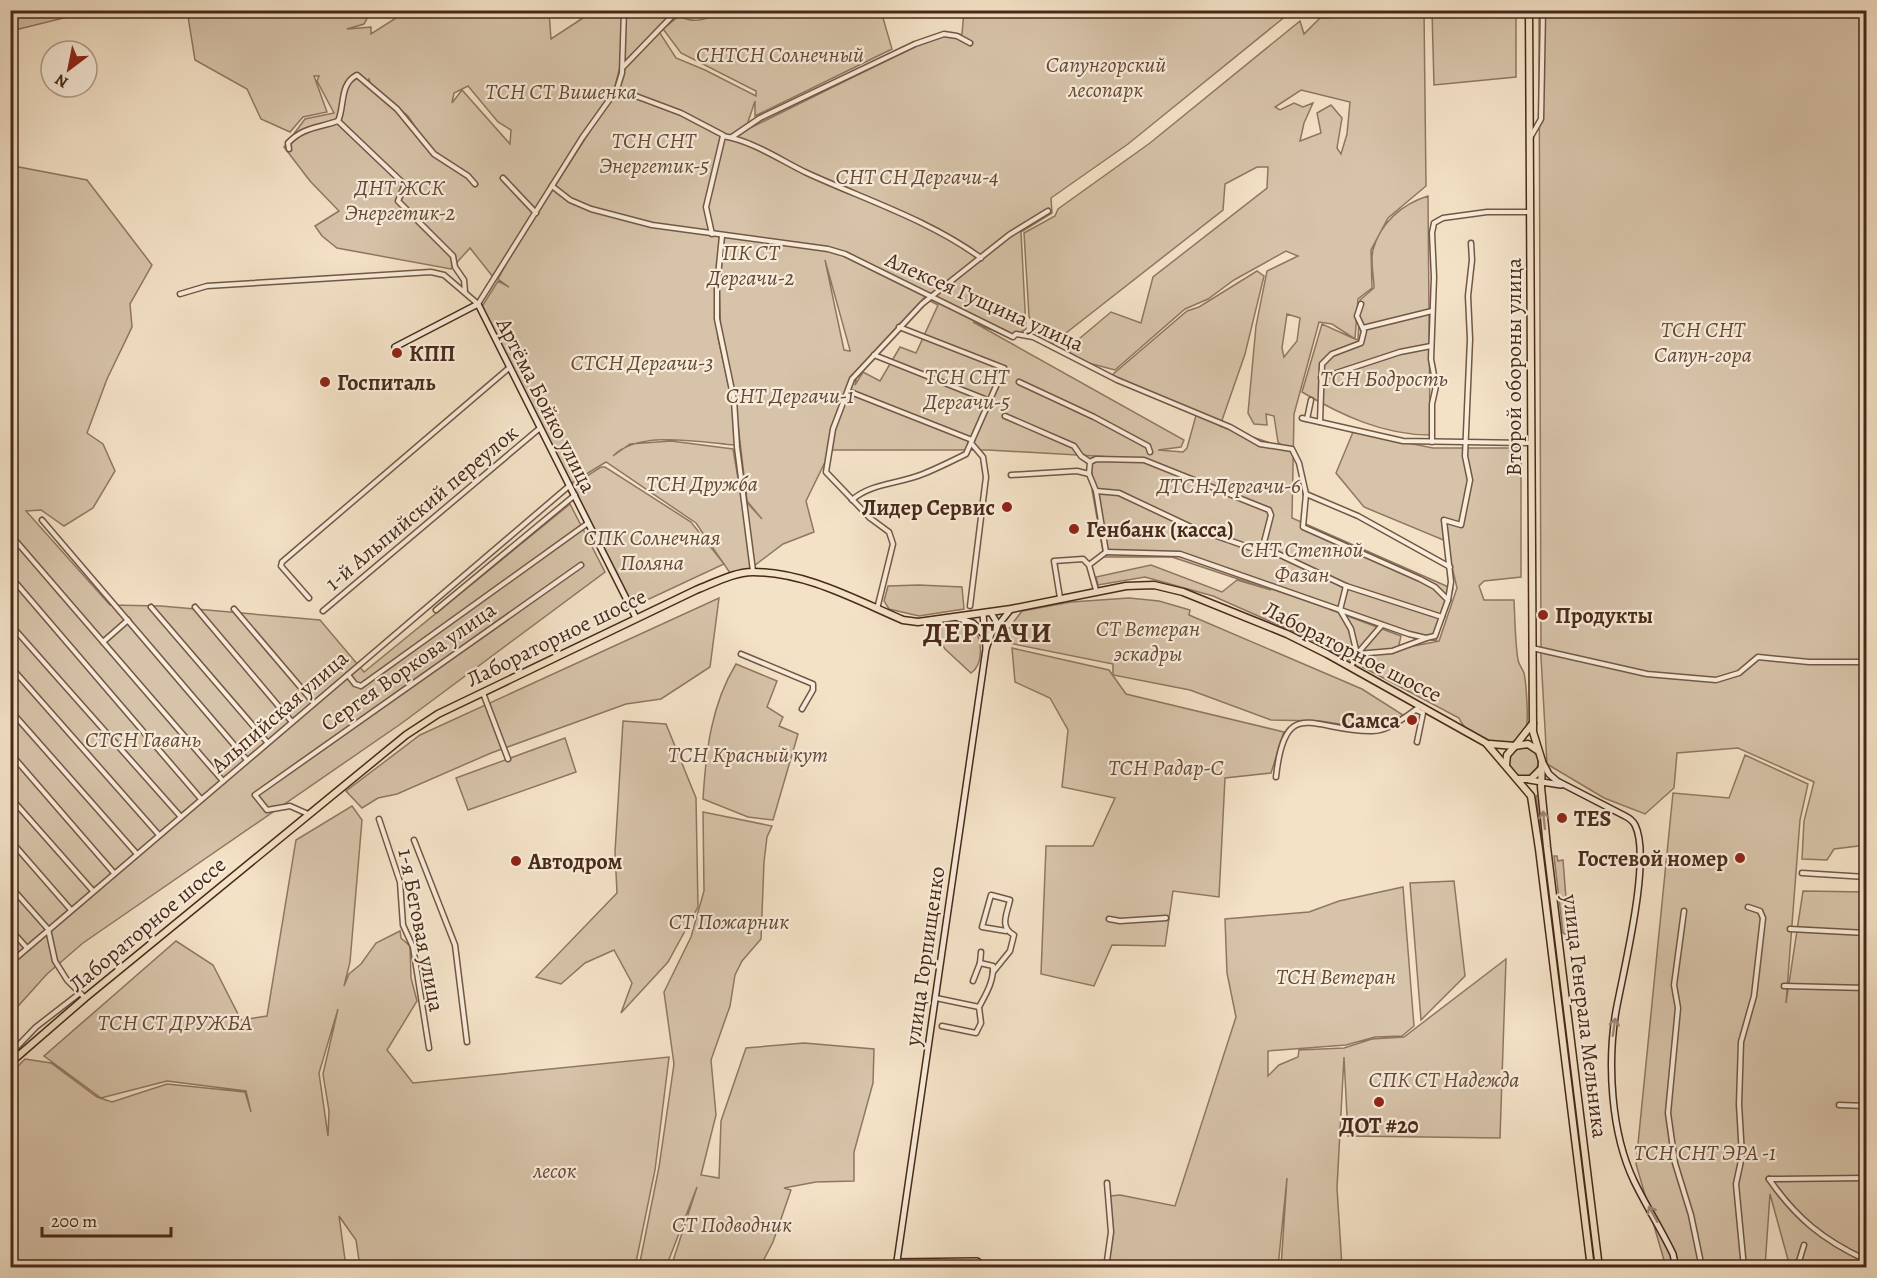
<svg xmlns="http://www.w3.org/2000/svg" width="1877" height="1278" font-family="Alegreya,serif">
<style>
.green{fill:#d7c3a9;stroke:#907661;stroke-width:1.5;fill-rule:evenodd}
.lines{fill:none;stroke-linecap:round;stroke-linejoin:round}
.street-casing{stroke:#735744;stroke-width:7}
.secondary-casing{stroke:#482919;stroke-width:8}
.primary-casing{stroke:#482919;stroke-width:9}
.street{stroke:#f8ecdb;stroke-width:4}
.secondary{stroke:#f8ecdb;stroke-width:5}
.primary{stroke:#f4e2c7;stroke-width:6}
.oneway{stroke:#9e8670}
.oneway2{stroke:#a08a7a}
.poi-dot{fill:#8f2418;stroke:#f8ecdb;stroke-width:2}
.labels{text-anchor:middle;stroke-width:4.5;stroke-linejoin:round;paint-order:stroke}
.park-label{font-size:22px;font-style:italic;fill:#654836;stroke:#f8ecdb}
.street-label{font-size:22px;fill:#482919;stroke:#f8ecdb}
.poi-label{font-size:22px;font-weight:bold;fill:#482919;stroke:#f8ecdb;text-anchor:start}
.district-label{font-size:28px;font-weight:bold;letter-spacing:1.5px;fill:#482919;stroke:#f8ecdb}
</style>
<rect width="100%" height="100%" fill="#f4e2c7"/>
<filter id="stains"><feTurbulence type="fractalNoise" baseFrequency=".00333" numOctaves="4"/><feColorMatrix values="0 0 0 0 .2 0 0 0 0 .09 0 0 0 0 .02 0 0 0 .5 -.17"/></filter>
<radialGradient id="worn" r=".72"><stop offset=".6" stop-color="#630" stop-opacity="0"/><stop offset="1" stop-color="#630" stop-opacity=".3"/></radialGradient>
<g class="green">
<polygon points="11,10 92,10 92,11 11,31"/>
<path d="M187,10L371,11L364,24L347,29L371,27V34L407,11H675L620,67L614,90L578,141L493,277L470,248L451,269L337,248L322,236L315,226L339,211L310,181L284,147L305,119L334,113L317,81L319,76H314L327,112L303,117L290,132L261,119L247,89L195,60ZM549,11L583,18L551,39ZM369,78L370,84L408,116L425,141L423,145L410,125L369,85ZM468,86L498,122L511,130L510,144L462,90L452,103L454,93Z"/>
<path d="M722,10L881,11L892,49L755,116V101L748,122L750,128L916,46L943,36L962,34L964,11H1292L1128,144L1051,198L1052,213L1021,232L1026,329L1011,338L973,322L1184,440L1181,447L1158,450L1183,452L1187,448L1197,412L1112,375L1187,311L1199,307L1257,271L1264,276L1245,354L1220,426L1285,448L1278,442L1274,416L1266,414L1267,425L1254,424L1248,413L1256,326L1267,271L1298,256L1286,251L1234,280L1208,299L1185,309L1115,370L1077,360L1067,349L1111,312L1141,323L1153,277L1267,188L1268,167H1257L1225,184L1223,210L1052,344L1039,339L1029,316L1024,233L1055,216L1058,209L1150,143L1300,21L1304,34L1320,18H1329L1330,11H1424L1426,186L1388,218L1371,250L1372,288L1358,299L1355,339L1358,340L1360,300L1374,288C1374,277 1370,261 1373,250C1380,223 1402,204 1428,196L1430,435C1383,435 1341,415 1302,392L1322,324L1355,339L1332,324L1319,322L1294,414L1292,518L1453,589L1436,641L1404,634L1329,609L1401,636L1398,649L1439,641L1457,588L1446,541L1364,507L1336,473L1353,432L1433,448H1521V577L1484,581L1479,586L1484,600H1514C1515,620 1515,641 1518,660C1519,665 1522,668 1524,673C1526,682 1529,720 1526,728C1516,757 1467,739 1459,718L1308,638L1213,596L1145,577L1098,585L1096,577L1151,565L1222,592L1237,580L1271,590L1172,557H1104L1092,490L1097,491L1090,473L1093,461L1130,458L988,450H831L806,501L814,532L783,544L750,569L730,573L696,523L606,462L570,484L481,308L498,281L509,287L498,279L514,250L619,86L624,67L658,30L676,58L705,70L756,96V91L681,53L663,29L679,16C694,24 709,20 722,10ZM1301,90L1350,102L1347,134L1341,154L1337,148L1342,118L1331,105L1317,113L1321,133L1300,141L1304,123L1313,103L1303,107L1294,103L1280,110L1275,107ZM724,233L719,286L721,339L735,399L747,501L762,519L741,496L733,449L671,441L630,444L613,456C639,430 700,442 735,445L732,401L718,338L716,290ZM825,260L850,350V351L844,350ZM924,298L938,305L916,353L900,347L880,381L863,372L855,385L857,373ZM1287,314L1300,318L1297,341L1284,357L1282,348Z"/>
<polygon points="1855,10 1866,26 1866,845 1834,849 1827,860 1802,859 1804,821 1814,782 1738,748 1677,753 1674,788 1645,814 1604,798 1547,764 1541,657 1539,11"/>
<polygon points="1432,11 1516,11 1516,77 1434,85"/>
<polygon points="11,160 19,167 87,180 152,265 130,304 132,327 107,379 87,433 103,444 115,471 93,508 64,526 41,510 26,511 110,605 161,606 320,620 364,672 570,504 605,572 402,723 83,943 47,974 11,1014"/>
<polygon points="601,467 605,467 691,522 724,564 632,607 571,486"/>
<polygon points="919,585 962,587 964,609 919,616 889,609 884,601 888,586"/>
<polygon points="719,598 710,667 661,699 626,704 491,753 397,794 378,798 362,808 346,791 420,735"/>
<polygon points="1129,598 1159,601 1190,610 1189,615 1362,689 1403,715 1389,725 1372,729 1320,721 1271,720 1190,690 1113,675 1113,664 999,641 1022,611 1071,602"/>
<path d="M958,622L972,627C983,638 984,664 971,673L945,649L933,630L934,626Z"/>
<polygon points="1012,648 1109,670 1126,694 1284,732 1271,773 1225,778 1219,897 1173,891 1165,946 1112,945 1094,986 1041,974 1046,846 1093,846 1115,798 1062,787 1068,730 1050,698 1015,682"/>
<path d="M736,664L777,681L767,707L783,717L779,726L798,734L773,820L748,817L703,799C706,751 711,705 736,664Z"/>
<polygon points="623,721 666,724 696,798 698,907 668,962 621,1013 632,983 614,950 585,963 561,984 536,977 617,893 615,852"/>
<polygon points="565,738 576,772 468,810 456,778"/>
<circle cx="1523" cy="762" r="15"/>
<polygon points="1745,755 1808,784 1800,820 1786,1003 1803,891 1866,892 1866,1267 1790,1267 1770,1194 1765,1267 1666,1267 1636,1164 1673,793 1729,798"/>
<polygon points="1539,795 1596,1267 1594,1267 1536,796"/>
<path d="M352,806L362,820L350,962L344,986L349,974L361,964L376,943L400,931L401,938L410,946L411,978L417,1001L387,1050L413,1083L669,1057L655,1170L635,1267H360L356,1240L339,1216L346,1267H11V1073L25,1059L51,1063L97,1097L112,1102L167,1084L245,1092L251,1112L246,1091L167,1081L101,1098L44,1056L176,941L213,965L241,1020L267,1016L296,840ZM338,1009L323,1074L329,1111L328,1136L319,1073Z"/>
<polygon points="703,812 772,826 767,837 764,862 761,939 742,961 735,975 730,1006 711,1060 716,1115 701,1175 719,1178 721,1121 746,1048 804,1043 874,1049 873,1083 854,1152 854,1181 816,1182 784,1188 791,1190 773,1242 760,1267 671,1267 697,1187 666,1267 639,1267 659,1167 674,1064 664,992 691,937 704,891"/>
<polygon points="1554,856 1557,856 1558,861 1563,860 1569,936 1563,933"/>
<polygon points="1454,881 1465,976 1421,1020 1410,883"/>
<polygon points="1403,887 1414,1026 1402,1036 1375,1037 1346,1045 1268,1051 1268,1076 1279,1065 1298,1057 1299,1050 1344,1048 1372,1039 1404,1037 1506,959 1500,1138 1348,1136 1344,1057 1337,1188 1342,1267 1281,1267 1287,1178 1278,1267 1105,1268 1111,1232 1110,1196 1120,1195 1175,1206 1236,1017 1227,973 1225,919 1309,912 1339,901"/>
</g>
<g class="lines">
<defs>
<g id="street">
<polyline points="1858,10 1866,21"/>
<polyline points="623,67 678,10"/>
<polyline points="617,89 681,113 723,135"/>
<polyline points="338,121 403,183 404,187 398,201 453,256 455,267 464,280 465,292"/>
<path d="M338,121C345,106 339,84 357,75L397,109L434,154L468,176L475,184"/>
<polyline points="732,137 760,118 915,44 944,34 957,36 970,43"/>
<polyline points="1530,138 1541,119 1543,10"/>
<path d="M289,149L288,143C303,127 318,128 338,121"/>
<polyline points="503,178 536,213"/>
<polyline points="552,186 570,200 591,209 652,225 828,249 845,254 1013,337 1016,334 1033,337 1117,380 1230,427 1260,444 1292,449 1299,463 1306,494 1303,527 1420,579 1435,587 1448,600"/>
<path d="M712,234L706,207L723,136C753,141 780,160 807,173C866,200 929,220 981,258"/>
<polyline points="722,236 717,286 717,319 734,400 737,447 753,571"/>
<polyline points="180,294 207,286 431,272 444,275 478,304 582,138 617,89 622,73 624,10"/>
<polyline points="1363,328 1432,311"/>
<polyline points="874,355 990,401"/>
<polyline points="1321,378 1400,352 1431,346"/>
<polyline points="1019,382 1094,417 1148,446 1150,452"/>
<polyline points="848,391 972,440"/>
<polyline points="1005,416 1074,446 1081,456 1090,462"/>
<polyline points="1302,418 1403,441 1531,443"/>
<polyline points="1307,419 1311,400"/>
<polyline points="1320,422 1322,364 1332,354 1361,343 1364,331 1357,316 1361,304"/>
<polyline points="1432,442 1432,404 1436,386 1431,359 1434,277 1432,233 1434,223 1443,218 1487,212 1530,212"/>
<polyline points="1089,474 1090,462 1096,459 1144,460 1269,510 1271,515 1262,550"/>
<polyline points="1011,475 1077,471 1089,474 1096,491 1106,552 1089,565"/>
<polyline points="1096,491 1119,493 1191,527 1254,549 1276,553 1346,586 1442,617"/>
<polyline points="1306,494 1358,516 1450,567"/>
<path d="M852,500C871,483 899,484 923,474C938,468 952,461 966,454L1004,368L899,327"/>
<polyline points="42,520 247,760"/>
<polyline points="15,540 223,781"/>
<polyline points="1106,552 1180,554 1409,634 1426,638 1435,636 1448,600 1451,582 1444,520 1461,525 1470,480 1465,456 1470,339 1468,296 1472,260 1471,243"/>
<polyline points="10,576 201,799"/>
<polyline points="1346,586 1340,610 1351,629 1357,654 1392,651 1427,638"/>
<polyline points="309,598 281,566 282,562 509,368"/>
<polyline points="1060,598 1054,561 1083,559 1089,565 1096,590"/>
<polyline points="970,606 986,477 983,457 971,443"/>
<polyline points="151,607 267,742"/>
<polyline points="195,607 292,722"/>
<polyline points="234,609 314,703"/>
<polyline points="877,609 893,544 889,532 870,518 826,472 833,429 852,379 922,304 1009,235 1048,211"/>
<polyline points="436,610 575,495"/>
<polyline points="323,611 540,428"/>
<polyline points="10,624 181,817"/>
<polyline points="103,642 128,620"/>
<polyline points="1532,648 1647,674 1716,680 1739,673 1758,657 1809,662 1866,662"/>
<polyline points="741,654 813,684 813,690 802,709"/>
<polyline points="10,666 159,835"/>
<polyline points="1351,667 1357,654 1382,625"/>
<polyline points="348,675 355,684 361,686 588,523"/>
<polyline points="483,693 508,759"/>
<polyline points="10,710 137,854"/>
<polyline points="1416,710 1423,713 1417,742"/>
<polyline points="10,753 114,873"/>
<path d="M1276,777C1285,693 1314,732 1372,731C1390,731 1406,716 1421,706"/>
<polyline points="10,797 93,891"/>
<polyline points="308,814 290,806 267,810 255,795 581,565"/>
<polyline points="379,819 400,882 403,925 413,947 429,1048"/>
<polyline points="10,840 71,910"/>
<polyline points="414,840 455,945 467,1042"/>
<polyline points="1802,873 1866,877"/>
<polyline points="10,886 48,929 55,961 67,980 85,998"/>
<polyline points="1684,911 1674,985 1678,1008 1668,1113 1675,1163 1691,1215 1702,1268"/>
<polyline points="1109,919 1120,921 1166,918"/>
<polyline points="10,929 27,948"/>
<polyline points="1790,929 1866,933"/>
<polyline points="10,963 569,486"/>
<path d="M993,972L1010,951L1014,935C999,927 1007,914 1010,900L991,895L982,927L1006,931"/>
<polyline points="973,981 980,963"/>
<polyline points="1784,986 1866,988"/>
<polyline points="936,998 979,1007 981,1023 976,1033 942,1026"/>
<path d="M979,1007C986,994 994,981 993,966L980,963L981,952"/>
<polyline points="10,1054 36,1027 80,993"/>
<polyline points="1839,1105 1866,1106"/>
<path d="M1769,1179C1796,1218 1823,1240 1866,1260"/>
<polyline points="1769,1179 1866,1178"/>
<polyline points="1106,1268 1111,1232 1107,1183"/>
<polyline points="1744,1268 1736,1184 1742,1156 1739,1104 1741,1042 1754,996 1763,918 1760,911 1748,907"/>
<polyline points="1797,1268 1804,1245"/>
</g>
<g id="secondary">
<polyline points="395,347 478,304 636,618"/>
<polyline points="991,613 996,621 994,627"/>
<polyline points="983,614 986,648"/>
<polyline points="958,618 973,623 983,634"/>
<path d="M1542,761L1549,774L1557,781L1625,816C1629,818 1633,821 1635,825C1652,858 1623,972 1616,1011C1607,1063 1611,1133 1634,1181C1646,1206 1661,1229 1673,1254L1676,1268"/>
<polyline points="1529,780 1561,785"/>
<polyline points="897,1262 977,1261 986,1268"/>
<polyline points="896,1268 986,649 991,634 1011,609"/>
</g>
<g id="primary">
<polyline points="1529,10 1533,732 1542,761 1541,787 1547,847 1599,1268"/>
<polyline points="1490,744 1515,746 1533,723"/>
<polyline points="1506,765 1507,755 1515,746 1528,744 1537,750"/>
<polyline points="1517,779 1531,779 1541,769"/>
<path d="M10,1063L85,998L406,735L438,714L696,590C714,583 734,572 753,572C806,572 856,600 903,620L918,622L1011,609L1126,586L1154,585L1183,592L1287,634L1327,654L1486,743L1531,796L1539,849L1591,1268"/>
</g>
</defs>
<use href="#street" class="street-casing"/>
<use href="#secondary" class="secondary-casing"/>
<use href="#primary" class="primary-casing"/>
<use href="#street" class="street"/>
<use href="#secondary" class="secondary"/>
<use href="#primary" class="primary"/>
</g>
<defs><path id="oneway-shaft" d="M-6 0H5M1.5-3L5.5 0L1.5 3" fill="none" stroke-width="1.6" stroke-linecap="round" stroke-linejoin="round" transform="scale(1.5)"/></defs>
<use class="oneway" href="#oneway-shaft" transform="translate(1544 820) rotate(-96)"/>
<g class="oneway2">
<use href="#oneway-shaft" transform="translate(1614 1027) rotate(-82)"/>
<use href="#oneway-shaft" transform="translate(1653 1214) rotate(-120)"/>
</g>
<g class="poi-dot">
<circle cx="397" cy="353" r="6"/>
<circle cx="325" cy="382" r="6"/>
<circle cx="1007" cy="507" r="6"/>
<circle cx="1074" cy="529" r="6"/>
<circle cx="1543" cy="615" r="6"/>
<circle cx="1412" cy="720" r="6"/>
<circle cx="1562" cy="818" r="6"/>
<circle cx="1740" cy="858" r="6"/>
<circle cx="516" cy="861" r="6"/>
<circle cx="1379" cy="1102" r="6"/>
</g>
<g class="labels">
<g class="park-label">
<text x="780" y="62">СНТСН Солнечный</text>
<text x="1106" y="72">Сапунгорский<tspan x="1106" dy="25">лесопарк</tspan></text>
<text x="561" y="99">ТСН СТ Вишенка</text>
<text x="654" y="148">ТСН СНТ<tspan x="654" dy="25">Энергетик-5</tspan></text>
<text x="917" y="184">СНТ СН Дергачи-4</text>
<text x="400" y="195">ДНТ ЖСК<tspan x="400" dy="25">Энергетик-2</tspan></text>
<text x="751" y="260">ПК СТ<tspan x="751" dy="25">Дергачи-2</tspan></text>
<text x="1703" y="337">ТСН СНТ<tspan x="1703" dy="25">Сапун-гора</tspan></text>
<text x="642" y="370">СТСН Дергачи-3</text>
<text x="967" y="384">ТСН СНТ<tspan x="967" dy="25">Дергачи-5</tspan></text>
<text x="1384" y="386">ТСН Бодрость</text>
<text x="790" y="403">СНТ Дергачи-1</text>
<text x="702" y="491">ТСН Дружба</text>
<text x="1229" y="493">ДТСН Дергачи-6</text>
<text x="652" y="545">СПК Солнечная<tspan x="652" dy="25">Поляна</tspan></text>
<text x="1302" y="557">СНТ Степной<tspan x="1302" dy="25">Фазан</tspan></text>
<text x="1148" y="636">СТ Ветеран<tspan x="1148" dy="25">эскадры</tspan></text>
<text x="143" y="747">СТСН Гавань</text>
<text x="748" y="762">ТСН Красный кут</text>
<text x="1166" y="775">ТСН Радар-С</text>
<text x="729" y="929">СТ Пожарник</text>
<text x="1336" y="984">ТСН Ветеран</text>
<text x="175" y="1030">ТСН СТ ДРУЖБА</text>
<text x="1444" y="1087">СПК СТ Надежда</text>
<text x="1705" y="1160">ТСН СНТ ЭРА -1</text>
<text x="555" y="1178">лесок</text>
<text x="732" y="1232">СТ Подводник</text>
</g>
<g class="street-label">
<text transform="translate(985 301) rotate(24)" y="8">Алексея Гущина улица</text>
<text transform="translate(1513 367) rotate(-90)" y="8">Второй обороны улица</text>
<text transform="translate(547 405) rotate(63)" y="8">Артёма Бойко улица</text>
<text transform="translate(421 507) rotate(-40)" y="8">1-й Альпийский переулок</text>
<text transform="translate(556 637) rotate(-26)" y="8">Лабораторное шоссе</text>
<text transform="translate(1353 651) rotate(27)" y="8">Лабораторное шоссе</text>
<text transform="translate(408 666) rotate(-35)" y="8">Сергея Воркова улица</text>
<text transform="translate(279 711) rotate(-41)" y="8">Альпийская улица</text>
<text transform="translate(147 924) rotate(-40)" y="8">Лабораторное шоссе</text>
<text transform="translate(422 930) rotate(79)" y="8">1-я Беговая улица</text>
<text transform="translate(924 956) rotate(-82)" y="8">улица Горпищенко</text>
<text transform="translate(1586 1016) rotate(83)" y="8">улица Генерала Мельника</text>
</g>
<g class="poi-label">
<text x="409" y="361">КПП</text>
<text x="337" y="390">Госпиталь</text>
<text x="995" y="515" text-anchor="end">Лидер Сервис</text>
<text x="1086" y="537">Генбанк (касса)</text>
<text x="1555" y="623">Продукты</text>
<text x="1400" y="728" text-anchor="end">Самса</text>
<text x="1574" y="826">TES</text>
<text x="1728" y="866" text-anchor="end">Гостевой номер</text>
<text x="528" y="869">Автодром</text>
<text x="1379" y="1133" text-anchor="middle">ДОТ #20</text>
</g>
<g class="district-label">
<text x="988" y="642">ДЕРГАЧИ</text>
</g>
</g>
<rect width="1877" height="1278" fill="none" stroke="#f4e2c7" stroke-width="36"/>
<rect x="12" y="12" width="1853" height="1254" fill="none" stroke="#482919" stroke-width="3"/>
<rect x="18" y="18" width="1841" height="1242" fill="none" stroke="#482919" stroke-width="1.5"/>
<g transform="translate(69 69) rotate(212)"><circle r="28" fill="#f8ecdb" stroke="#b29e8d" stroke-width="1.5"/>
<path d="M0-4.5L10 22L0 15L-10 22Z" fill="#8f2418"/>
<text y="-9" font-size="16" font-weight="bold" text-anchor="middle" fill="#482919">N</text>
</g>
<path d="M42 1227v9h129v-9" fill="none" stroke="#482919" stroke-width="3"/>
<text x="51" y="1227" font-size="18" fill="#482919" stroke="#f8ecdb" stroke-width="4.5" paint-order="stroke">200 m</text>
<rect width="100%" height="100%" filter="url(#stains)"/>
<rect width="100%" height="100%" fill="url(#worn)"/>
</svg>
